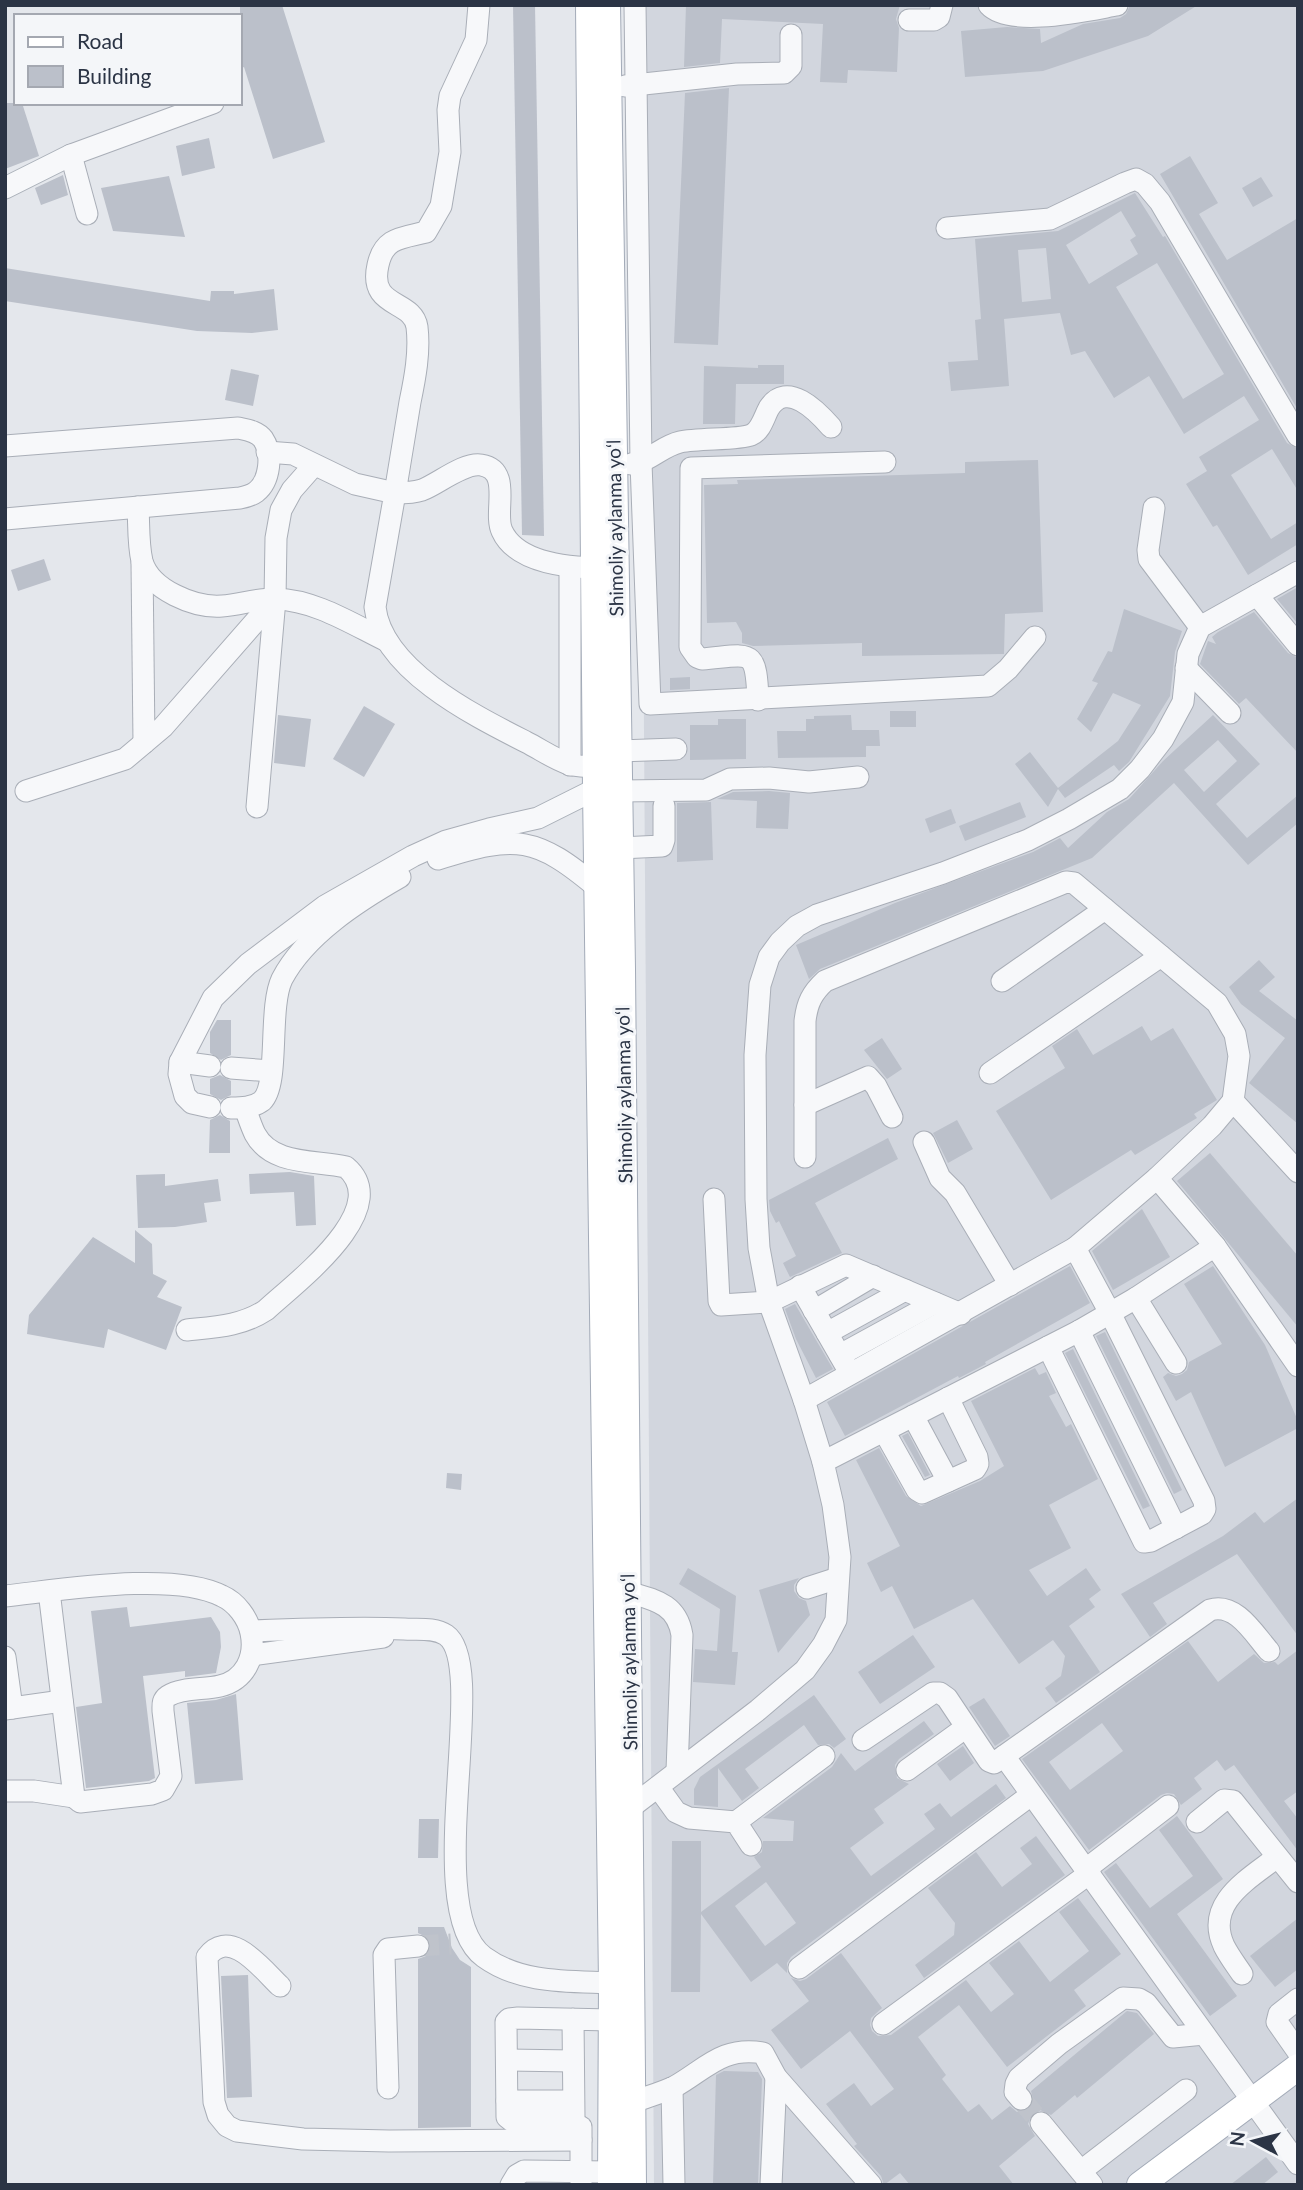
<svg xmlns="http://www.w3.org/2000/svg" width="1303" height="2190" font-family="Lato,sans-serif">
<style>
.built{fill:#d2d6de}
.building{fill:#bbc0ca;fill-rule:evenodd}
.lines{fill:none;stroke-linecap:round;stroke-linejoin:round}
.minor-tunnel{stroke:#bfc3cb;stroke-width:21;stroke-dasharray:21 10;stroke-linecap:butt}
.minor-casing{stroke:#a9aeb7;stroke-width:23}
.major-casing{stroke:#a3abb8;stroke-width:28}
.minor{stroke:#f7f8fa;stroke-width:21}
.major{stroke:#fff;stroke-width:26}
.labels{text-anchor:middle;stroke-width:6;stroke-linejoin:round;paint-order:stroke}
.street-label{font-size:19px;fill:#2b3445;stroke:#f4f6f9}
</style>
<rect width="100%" height="100%" fill="#e4e7ec"/>
<polygon class="built" points="639,5 1298,5 1298,2185 654,2185"/>
<g class="building">
<polygon points="240,5 282,5 325,142 273,159 244,67 240,69"/>
<polygon points="513,5 535,5 544,536 522,535"/>
<polygon points="686,5 900,5 896,19 899,28 897,72 848,70 847,83 820,82 823,24 722,19 720,63 684,67"/>
<polygon points="1130,5 1198,5 1148,36 1043,71 965,77 961,31 1007,27 1040,29 1041,43 1083,24 1120,18 1126,14"/>
<polygon points="729,88 718,345 674,343 685,93"/>
<polygon points="5,103 22,103 39,156 5,169"/>
<polygon points="209,138 215,168 182,176 176,146"/>
<polygon points="1190,156 1218,203 1199,214 1227,260 1298,218 1298,410 1160,174"/>
<polygon points="63,175 68,195 41,205 35,188"/>
<polygon points="169,176 185,237 113,231 101,188"/>
<polygon points="1261,177 1273,196 1253,207 1242,188"/>
<path d="M1135,193L1163,237L1165,236L1287,443L1298,449V491L1272,449L1231,475L1271,539L1298,522V544L1248,575L1217,525L1213,527L1186,484L1207,471L1199,457L1259,420L1244,396L1184,434L1149,376L1114,398L1085,351L1071,355L1060,313L1004,319L1009,386L951,391L948,362L978,360L975,320L981,319L975,239L1058,231ZM1121,211L1136,236L1130,240L1138,254L1089,284L1066,245ZM1046,248L1051,299L1022,302L1018,250ZM1157,263L1224,374L1183,399L1116,287Z"/>
<polygon points="5,268 210,301 211,291 234,291 234,294 274,289 278,330 252,333 197,331 5,301"/>
<polygon points="758,365 784,365 784,384 736,384 735,424 703,424 704,366 758,368"/>
<polygon points="231,369 259,375 253,406 225,400"/>
<polygon points="1038,460 1043,612 1005,614 1004,654 862,656 862,643 753,646 742,643 742,633 736,622 707,623 704,485 738,484 737,480 965,473 965,462"/>
<polygon points="44,559 51,580 18,591 11,570"/>
<polygon points="1298,587 1298,624 1277,599"/>
<polygon points="1124,609 1182,631 1175,652 1170,696 1129,762 1119,771 1114,765 1065,798 1058,789 1048,807 1015,764 1030,752 1058,788 1118,741 1141,705 1113,693 1091,732 1077,719 1098,683 1092,681 1108,651 1112,652"/>
<polygon points="1254,612 1288,653 1298,658 1298,753 1246,698 1239,704 1200,664 1208,641 1216,644 1212,637 1218,632"/>
<polygon points="690,677 690,689 670,690 670,678"/>
<polygon points="364,706 395,724 364,777 333,759"/>
<rect x="890" y="711" width="26" height="16"/>
<polygon points="278,715 311,719 305,767 274,763"/>
<polygon points="851,715 852,730 879,730 880,746 866,746 866,757 778,758 777,731 806,731 806,719 814,719 814,716"/>
<path d="M1213,715L1260,764L1216,804L1247,838L1298,795V823L1248,865L1174,783L1092,858L820,969L809,979L796,945L895,903L1033,852L1060,838L1068,848L1107,812L1129,799L1163,761ZM1218,740L1237,761L1204,792L1184,770Z"/>
<polygon points="718,719 746,719 746,759 690,760 690,725 718,725"/>
<polygon points="769,791 790,793 788,829 756,828 757,801 717,799 733,792"/>
<polygon points="711,802 713,860 677,862 677,803"/>
<polygon points="1020,802 1026,817 965,841 959,826"/>
<polygon points="951,809 956,823 930,833 925,819"/>
<polygon points="1259,960 1275,977 1259,991 1298,1021 1298,1124 1249,1083 1285,1038 1241,1004 1229,987"/>
<polygon points="217,1020 231,1020 231,1055 221,1060 210,1053 210,1032"/>
<polygon points="1142,1026 1151,1041 1173,1028 1217,1100 1194,1114 1197,1118 1135,1155 1131,1150 1051,1200 996,1111 1065,1068 1052,1046 1077,1029 1093,1055"/>
<polygon points="882,1038 902,1069 887,1079 864,1050"/>
<polygon points="220,1075 231,1081 231,1095 221,1100 210,1094 210,1079"/>
<polygon points="220,1115 230,1121 230,1153 209,1153 210,1120"/>
<polygon points="957,1120 973,1149 948,1163 933,1133"/>
<polygon points="888,1138 898,1159 815,1203 842,1253 790,1277 783,1263 796,1256 779,1221 776,1223 770,1211 769,1200"/>
<polygon points="1210,1153 1298,1256 1298,1327 1177,1181"/>
<polygon points="290,1172 314,1176 316,1225 296,1226 294,1192 250,1194 249,1174"/>
<polygon points="165,1174 165,1186 218,1179 221,1201 204,1203 207,1222 175,1227 138,1228 136,1175"/>
<polygon points="1142,1209 1170,1257 1113,1290 1092,1251"/>
<polygon points="135,1230 152,1244 153,1274 167,1281 157,1297 182,1307 166,1350 108,1329 104,1348 27,1334 29,1315 93,1237 135,1263"/>
<polygon points="1070,1266 1090,1303 985,1362 986,1364 959,1378 958,1376 845,1436 827,1402"/>
<polygon points="1213,1266 1265,1345 1298,1421 1298,1428 1225,1467 1191,1392 1176,1401 1163,1377 1168,1373 1176,1376 1182,1374 1187,1370 1189,1362 1222,1344 1184,1284"/>
<polygon points="795,1304 833,1369 816,1378 796,1339 785,1309"/>
<polygon points="1105,1332 1182,1490 1174,1494 1096,1336"/>
<polygon points="1073,1349 1150,1506 1143,1509 1065,1353"/>
<polygon points="1035,1368 1039,1375 1046,1372 1056,1393 1049,1396 1066,1427 1071,1424 1098,1479 1049,1505 1071,1548 1029,1570 1047,1596 1086,1568 1101,1590 1089,1599 1095,1607 1069,1626 1100,1672 1056,1703 1045,1688 1061,1676 1065,1656 1053,1640 1019,1664 973,1599 914,1629 892,1586 881,1592 867,1563 900,1546 856,1460 879,1448 906,1496 921,1506 980,1481 1004,1466 971,1401"/>
<polygon points="908,1433 930,1475 925,1477 902,1436"/>
<polygon points="447,1473 462,1474 461,1490 446,1488"/>
<polygon points="1298,1498 1298,1636 1237,1554 1153,1603 1167,1624 1150,1637 1121,1594 1223,1536 1255,1512 1264,1523"/>
<polygon points="688,1568 736,1596 732,1652 738,1652 735,1685 693,1682 695,1649 717,1651 720,1609 679,1584"/>
<polygon points="799,1578 794,1585 794,1591 799,1598 806,1601 810,1615 778,1653 759,1590"/>
<polygon points="127,1607 130,1627 211,1617 220,1632 221,1647 216,1673 185,1677 185,1671 143,1676 155,1778 149,1781 86,1788 76,1707 102,1703 91,1611"/>
<polygon points="913,1635 935,1667 880,1704 858,1672"/>
<path d="M1188,1641L1218,1682L1254,1654L1264,1663L1275,1662L1278,1665L1298,1650V1791L1284,1801L1298,1819V1851L1234,1765L1225,1771L1217,1760L1194,1778L1202,1789L1181,1805L1174,1794L1167,1793L1161,1795L1089,1850L1022,1759ZM1102,1723L1123,1751L1070,1790L1049,1762Z"/>
<polygon points="236,1694 243,1780 195,1784 187,1703 216,1700"/>
<polygon points="814,1695 846,1739 834,1748 829,1744 818,1745 804,1725 745,1769 759,1788 742,1801 718,1768 718,1807 694,1805 694,1789 700,1777"/>
<polygon points="984,1698 1010,1736 995,1746 969,1707"/>
<path d="M924,1721L934,1734L899,1759L895,1765L897,1778L909,1784L874,1809L884,1823L850,1848L871,1876L935,1829L924,1814L940,1803L951,1817L996,1784L1006,1798L791,1957L787,1963V1973L777,1963L751,1982L701,1914L700,1992H671L672,1841H701V1912L761,1867L754,1857L762,1852L763,1841H793L794,1821L763,1818L832,1767L841,1753L855,1771ZM766,1882L796,1923L765,1946L735,1906Z"/>
<polygon points="963,1746 974,1763 950,1781 937,1764"/>
<polygon points="1177,1816 1223,1879 1177,1914 1237,1996 1210,2016 1104,1872 1116,1863 1150,1908 1193,1876 1159,1830"/>
<polygon points="419,1819 439,1819 438,1858 418,1858"/>
<polygon points="1036,1836 1065,1875 924,1978 915,1965 954,1935 955,1923 928,1888 976,1852 1002,1887 1032,1864 1020,1848"/>
<polygon points="1078,1898 1121,1954 1074,1990 1086,2006 1007,2067 959,2005 918,2037 946,2075 942,2079 968,2112 979,2104 992,2120 1010,2106 1017,2112 1029,2109 1034,2103 1031,2091 1127,2011 1137,2013 1154,2034 1077,2098 1075,2095 1051,2115 1040,2110 1032,2113 1028,2124 1035,2136 999,2166 1014,2185 910,2185 900,2173 884,2185 881,2176 854,2146 857,2144 826,2104 854,2083 871,2106 894,2089 850,2031 801,2069 771,2030 809,2001 791,1978 800,1981 806,1979 841,1953 882,2008 871,2018 870,2025 872,2031 878,2036 891,2035 966,1980 991,2012 1014,1994 989,1963 1019,1941 1050,1982 1089,1951 1059,1912"/>
<polygon points="1298,1918 1298,1969 1275,1987 1250,1956"/>
<polygon points="418,1927 444,1927 452,1948 460,1960 471,1967 471,2127 418,2128 418,1959 426,1956 431,1945 428,1938 418,1933"/>
<polygon points="248,1975 252,2097 227,2098 221,1976"/>
<polygon points="724,2071 758,2072 762,2079 758,2185 713,2185 716,2075"/>
<polygon points="1266,2157 1278,2172 1262,2185 1230,2185"/>
</g>
<g class="lines">
<g class="minor-tunnel">
<polyline points="418,1946 451,1944"/>
<polyline points="1021,2099 1041,2123"/>
</g>
<defs>
<g id="minor">
<path d="M479,5L476,40L450,96L448,110L450,152L441,206L426,232C402,238 384,237 378,265C368,309 413,299 417,327C420,352 415,378 410,402C405,432 400,462 395,493C404,493 413,493 422,490C438,484 464,462 481,465C513,470 493,512 502,531C516,562 565,567 594,568"/>
<polyline points="635,5 641,463 650,704 988,686 1008,669 1035,637"/>
<path d="M989,5C1010,28 1088,10 1117,5"/>
<polyline points="909,20 934,20 939,17 942,5"/>
<polyline points="625,86 737,74 784,73 791,66 791,35"/>
<polyline points="71,155 87,214"/>
<polyline points="5,188 71,155 213,103"/>
<polyline points="947,228 1050,219 1125,183 1136,179 1145,184 1160,202 1298,436"/>
<path d="M5,446L238,428C247,430 257,431 263,439C273,454 270,481 256,492C252,495 245,497 240,498L5,519"/>
<path d="M267,452L293,454L355,484L395,493L375,607C382,670 475,716 526,742C540,749 554,759 569,764C577,767 588,766 596,767"/>
<path d="M631,464C649,462 662,446 680,442C698,438 738,440 751,435C761,431 764,417 769,408C787,380 817,411 831,427"/>
<path d="M138,507C139,524 138,544 142,561C150,590 195,608 222,606C240,605 258,598 276,599C315,600 352,624 387,641"/>
<polyline points="1154,508 1148,550 1149,559 1200,627"/>
<polyline points="142,563 144,743"/>
<polyline points="1257,595 1298,645"/>
<polyline points="1186,668 1230,713"/>
<path d="M758,700C756,646 751,655 702,659L697,657L690,647L691,468L885,462"/>
<polyline points="619,751 676,749"/>
<polyline points="570,765 570,567"/>
<polyline points="26,791 125,759 163,727 275,599"/>
<polyline points="619,791 706,790 730,779 769,778 809,782 858,777"/>
<polyline points="257,807 275,599 276,538 281,510 292,490 314,465"/>
<polyline points="620,848 662,846 664,840 664,806"/>
<path d="M438,859C517,834 536,836 599,889"/>
<polyline points="1002,981 1105,909"/>
<polyline points="180,1062 210,1066"/>
<polyline points="231,1068 271,1071"/>
<polyline points="990,1073 1161,956"/>
<polyline points="805,1105 868,1077 876,1086 892,1117"/>
<polyline points="210,1107 192,1103 185,1096 179,1074 180,1062 213,998 248,964 325,906 413,856 446,841 489,829 538,818 596,789"/>
<path d="M231,1108C241,1108 253,1108 262,1101C280,1084 268,1008 282,979C305,935 358,901 400,877"/>
<polyline points="924,1142 940,1178 955,1193 1010,1285"/>
<path d="M805,1157V1021C807,1003 812,993 825,981L1066,882L1074,883L1217,1003L1235,1034L1239,1056L1233,1101"/>
<polyline points="1298,1172 1233,1101 1212,1126 1157,1178 1215,1246 1298,1366"/>
<polyline points="714,1199 719,1301 721,1305 769,1302 846,1265 961,1314"/>
<polyline points="1075,1248 1157,1178"/>
<polyline points="800,1286 846,1366"/>
<polyline points="1136,1298 1176,1363"/>
<polyline points="814,1311 873,1276"/>
<path d="M187,1330C215,1327 242,1326 266,1310C295,1283 395,1209 346,1167C316,1160 272,1166 255,1134C251,1126 248,1116 245,1108"/>
<polyline points="1079,1331 1176,1528"/>
<polyline points="827,1333 905,1290"/>
<polyline points="840,1355 935,1303"/>
<polyline points="804,1400 1075,1248 1110,1313 1204,1501 1205,1509 1202,1514 1151,1541 1144,1542 1048,1347"/>
<polyline points="913,1416 948,1481"/>
<polyline points="884,1431 917,1490 922,1493 975,1469 978,1464 977,1457 948,1398"/>
<polyline points="823,1462 1079,1331 1136,1298 1215,1246"/>
<polyline points="807,1588 838,1578"/>
<path d="M628,1592C655,1600 677,1604 682,1635L677,1771"/>
<path d="M5,1596C61,1590 174,1571 222,1596C236,1602 248,1618 251,1633C256,1657 245,1680 220,1686C204,1690 182,1687 168,1696C162,1700 163,1705 163,1711L171,1776L163,1790L152,1794L80,1802L74,1797L49,1591"/>
<path d="M251,1631C302,1629 353,1627 404,1629C417,1630 434,1627 446,1635C491,1666 419,1910 484,1957C521,1984 569,1981 612,1983"/>
<polyline points="252,1655 383,1637"/>
<polyline points="5,1657 12,1708"/>
<polyline points="5,1709 62,1701"/>
<polyline points="863,1740 933,1693 940,1693 947,1698 989,1761 994,1763 1004,1756 1298,2164"/>
<path d="M1004,1756L1210,1610C1236,1602 1254,1634 1269,1651"/>
<polyline points="907,1770 965,1728"/>
<polyline points="658,1787 676,1812 689,1818 736,1822 751,1845"/>
<polyline points="5,1791 34,1791 74,1797"/>
<polyline points="630,1808 758,1710 805,1670 823,1645 836,1620 840,1557 833,1505 823,1462 804,1400 769,1302 759,1248 756,1199 755,1055 760,985 769,957 780,942 797,926 817,915 943,873 1028,840 1069,819 1120,789 1140,769 1163,739 1183,702 1188,654 1200,627 1298,572"/>
<polyline points="736,1822 824,1756"/>
<polyline points="1197,1822 1224,1800 1233,1801 1298,1882"/>
<polyline points="1086,1869 1168,1806"/>
<polyline points="799,1968 1031,1795"/>
<path d="M1242,1974C1236,1965 1229,1956 1224,1946C1204,1903 1249,1879 1277,1857"/>
<path d="M280,1986C262,1969 230,1926 207,1957L214,2102L218,2115L227,2126L237,2131L303,2139L389,2141L581,2140"/>
<polyline points="1298,1999 1279,2014 1277,2022 1298,2052"/>
<polyline points="573,2019 574,2117 568,2121 512,2121 507,2117 506,2022 509,2019 518,2018 611,2020"/>
<polyline points="883,2024 1090,1873"/>
<polyline points="507,2060 573,2061"/>
<polyline points="388,2088 384,1955 388,1949 418,1946"/>
<polyline points="672,2088 674,2185"/>
<polyline points="1021,2099 1015,2092 1016,2084 1019,2078 1059,2044 1123,1998 1139,1999 1146,2003 1173,2037 1204,2034"/>
<polyline points="507,2101 573,2101"/>
<path d="M633,2102C646,2097 661,2093 674,2087C706,2069 722,2046 763,2053L776,2077L871,2185"/>
<polyline points="1041,2123 1092,2185"/>
<polyline points="1081,2171 1186,2090"/>
<polyline points="511,2185 517,2175 524,2171 611,2172"/>
<polyline points="581,2185 581,2127"/>
<polyline points="771,2185 776,2077"/>
</g>
<g id="major">
<polyline points="589,5 596,789 612,1983 611,2185"/>
<polyline points="607,5 622,969 633,2185"/>
<polyline points="1140,2185 1298,2067"/>
</g>
</defs>
<use href="#minor" class="minor-casing"/>
<use href="#major" class="major-casing"/>
<use href="#minor" class="minor"/>
<use href="#major" class="major"/>
</g>
<g class="labels">
<g class="street-label">
<text transform="translate(615 528) rotate(-91)" y="7">Shimoliy aylanma yoʻl</text>
<text transform="translate(624 1095) rotate(-91)" y="7">Shimoliy aylanma yoʻl</text>
<text transform="translate(629 1662) rotate(-91)" y="7">Shimoliy aylanma yoʻl</text>
</g>
</g>
<rect width="1303" height="2190" fill="none" stroke="#2b3445" stroke-width="14"/>
<rect x="14" y="14" width="228" height="91" fill="#f4f6f9" stroke="#a4a8b1" stroke-width="2"/>
<rect x="28" y="37" width="35" height="10" fill="#ffffff" stroke="#a4a8b1" stroke-width="2"/>
<text x="77" y="49" font-size="21" fill="#2b3445">Road</text>
<rect x="28" y="66" width="35" height="21" fill="#bbc0ca" stroke="#a4a8b1" stroke-width="2"/>
<text x="77" y="84" font-size="21" fill="#2b3445">Building</text>
<g transform="translate(1254 2141) rotate(277)" stroke="#f4f6f9" stroke-width="5" paint-order="stroke">
<path d="M0-5L12 26L0 18L-12 26Z" fill="#2b3445"/>
<text y="-10" font-size="19" font-weight="bold" text-anchor="middle" fill="#2b3445">N</text>
</g>
</svg>
